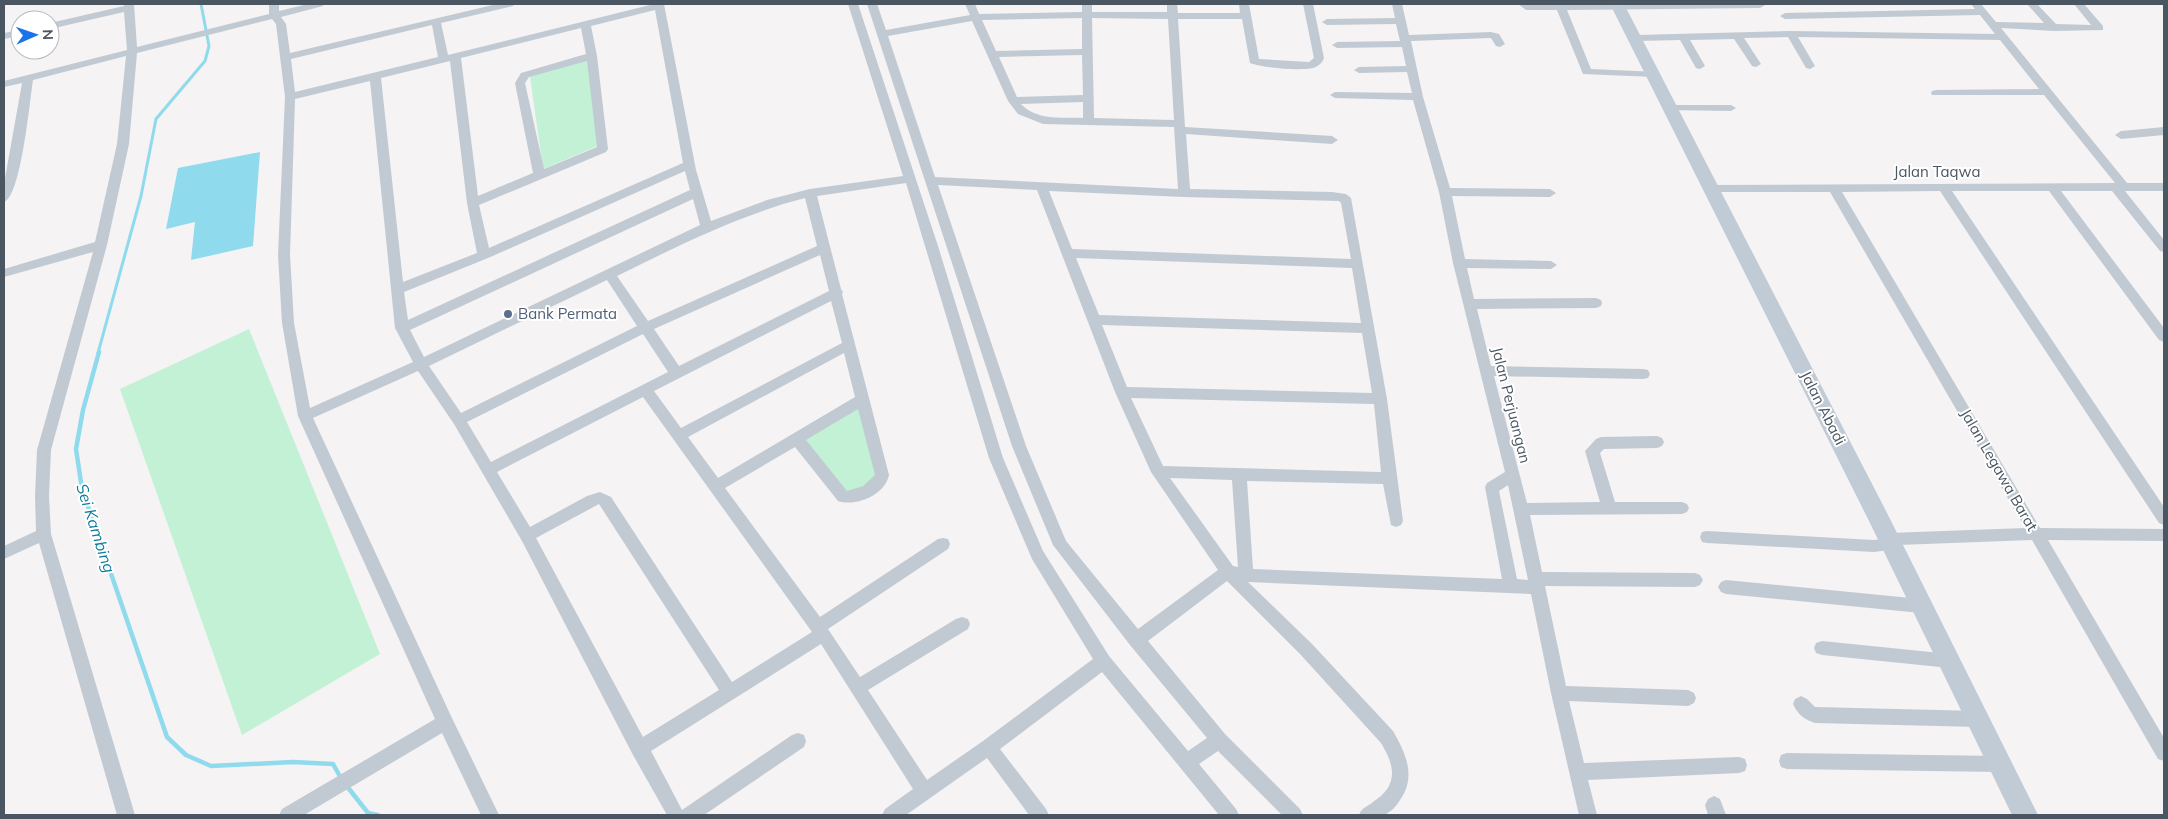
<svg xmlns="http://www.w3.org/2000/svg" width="2168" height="819" font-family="Mulish,sans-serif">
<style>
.green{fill:#c3f1d5}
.water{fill:#90daee}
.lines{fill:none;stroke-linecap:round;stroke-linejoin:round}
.stream-far1{stroke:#90daee;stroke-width:3}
.stream{stroke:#90daee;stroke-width:4.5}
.street{fill:#c1cad2;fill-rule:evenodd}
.secondary{fill:#c1cbd6;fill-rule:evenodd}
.service-dot{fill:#5c6f8a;stroke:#fff;stroke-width:2}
.labels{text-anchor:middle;stroke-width:4;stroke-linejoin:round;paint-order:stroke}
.street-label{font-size:15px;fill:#4a5661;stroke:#fff}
.service-label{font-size:15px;fill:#4e5e75;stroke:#fff;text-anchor:start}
.water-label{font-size:16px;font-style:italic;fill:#0c7c9b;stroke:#fff}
</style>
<rect width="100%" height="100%" fill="#f5f3f3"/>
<g class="green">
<polygon points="590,58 602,144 543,169 530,76"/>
<polygon points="249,329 380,654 242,735 120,389"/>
<polygon points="862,400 879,476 845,496 798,439"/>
</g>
<polygon class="water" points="260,152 253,246 191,260 195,222 166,229 178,168"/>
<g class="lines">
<polyline class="stream-far1" points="98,353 141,196 156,119 205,61 209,46 201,4"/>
<g class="stream">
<polyline points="99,352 83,410 76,449 82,489 167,737 186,755 211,766 293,762 333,764 342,780"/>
<polyline points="346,785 368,813 378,815"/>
</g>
<g class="street">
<path d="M124,4H134L137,47L269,14V4H279V11L308,4H324L323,6L281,17L286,24L290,53L497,4H514L513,6L441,23L448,55L654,4H664L696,170L711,221L767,200L810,189L903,176L848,4H858L938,246L1003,458L1043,551L1109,656L1188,751L1207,738L1130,645L1053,545L1012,446L867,4H877L886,30L970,15L965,4H975L979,14L1082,12V4H1092V12H1167V4H1177L1178,13H1240L1239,4H1249L1259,59L1309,62L1314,58L1303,4H1313L1324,58C1322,63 1319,66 1313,68C1300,71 1263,68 1250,63L1242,19H1178L1185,127L1332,136L1338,140L1332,144L1186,134L1190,189L1332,192L1346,194L1351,198L1387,399L1403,521L1401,525L1396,527L1391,525L1383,484L1247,481L1253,569L1502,579L1485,487L1487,483L1505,472L1453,263L1439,192L1413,100L1335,98L1330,95L1335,92L1412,93L1407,72L1359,73L1354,70L1359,67L1406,66L1402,47L1337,48L1332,45L1337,42L1400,41L1396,24L1327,25L1322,22L1327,19L1395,18L1392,4H1402L1409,35L1491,32L1499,34L1505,44L1500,47L1496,46L1491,38L1411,41L1423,97L1450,188L1550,189L1556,193L1550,197L1452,196L1465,259L1551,261L1557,265L1551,269L1467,268L1474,299L1596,298L1601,300L1602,303L1601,306L1596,308L1477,309L1491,366L1643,369L1648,370L1650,374L1648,378L1643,379L1494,376L1527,503L1600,502L1585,451L1596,439L1601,437L1657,436L1662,438L1664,442L1662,446L1657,448L1604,449L1600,453L1615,502H1682L1687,504L1689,508L1687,512L1682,514L1530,515L1542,572L1695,573L1700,575L1703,580L1700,585L1695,587L1545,586L1566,686L1688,690L1694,693L1696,698L1694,703L1688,706L1569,701L1584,763L1739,757L1745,759L1747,765L1745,771L1739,773L1588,780L1597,815H1579L1551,693L1531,594L1248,582L1312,644L1393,731C1407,755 1417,779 1398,803C1395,808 1388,814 1383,815C1376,816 1367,815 1359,815C1362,807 1367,807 1373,802C1399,785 1395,766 1381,743L1300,654L1227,581L1148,641L1225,734L1300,809L1303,815H1282L1218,751L1199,764L1236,809L1239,815H1219L1102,672L1000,749L1046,809L1049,815H1029L987,758L906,815H882L885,809L913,789L821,644L651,751L682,810L792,735L798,733L804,735L806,741L804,747L704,815H667L633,755L522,541L454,424L418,371L313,418L451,716L499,815H481L442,733L304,815H279L282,809L435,719L298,416L282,323L278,255L285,97L276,24L272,19L137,53L129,144L107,245L51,450L49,496L51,534L135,815H117L39,543L4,559V546L36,531L35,496L37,450L93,252L4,277V269L95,242L117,144L126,56L33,80C30,99 21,197 4,202V184L22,83L4,87V81L127,50L124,12L50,29V23L124,6ZM655,10L683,163L489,248L479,205L606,152L608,149L597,56L591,26ZM1082,18V49L996,51L982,20ZM1092,18L1168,19L1174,120L1094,118ZM972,21L1008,101L1018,114L1043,124L1174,127L1178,189L935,177L888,36ZM432,25L438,57L295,92L291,59ZM581,28L586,54L521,73L515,83L533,173L478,196L461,58ZM1082,55L1083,95L1017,97L999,57ZM450,61L467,203L477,253L403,282L381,78ZM587,61L597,147L544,169L525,83L529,77ZM370,81L395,328L413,362L310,408L294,323L290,255L295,99ZM1083,102V118C1062,117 1037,121 1021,104ZM685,171L690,190L408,320L404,292L488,258ZM906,183L989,458L1032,559L1093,659L983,741L927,780L868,690L968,629L970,624L968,619L962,617L956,619L860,677L828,629L948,549L950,544L948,539L943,538L938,539L820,617L725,488L795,447L838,501C856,507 885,495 889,475L842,294L843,292L841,289L817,196ZM938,185L1037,190L1115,392L1151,472L1218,570L1138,629L1066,541L1026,446ZM1049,191L1184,197L1339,201L1341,203L1351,259L1072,249ZM805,198L817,246L648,321L617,276C678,246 739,215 805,198ZM693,199L700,225L424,357L410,330ZM820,255L829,291L679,366L654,329ZM1076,258L1352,268L1361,323L1099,315ZM607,280L637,326L461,413L429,366ZM831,301L842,343L681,428L654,391ZM1102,325L1362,333L1372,393L1127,387ZM643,334L668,372L491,462L467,422ZM844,353L855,397L718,478L688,437ZM643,397L812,632L732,682L611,497L600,492L587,496L530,527L497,472ZM1131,398L1374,404L1381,472L1163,466ZM858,409L875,475L863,486L847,491L806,440ZM1170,478L1232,480L1238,567L1233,566ZM1508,485L1528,580L1517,579L1499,491ZM599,504L719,690L643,737L536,538Z"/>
<polygon points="1518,4 1764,4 1765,5 1760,8 1567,10 1591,69 1658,72 1659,74 1658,76 1654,77 1583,74 1557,10 1526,10"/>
<polygon points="1971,4 1981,4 1996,22 2044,23 2027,4 2037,4 2056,24 2091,25 2074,4 2084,4 2103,26 2103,30 2054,31 2001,28 2127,183 2164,183 2164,191 2125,191 2164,240 2164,252 2160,251 2112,191 2061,191 2164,328 2164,342 2159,340 2049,191 1952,191 2164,507 2164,525 2159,523 1940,191 1842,192 2040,528 2164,529 2164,541 2048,540 2164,738 2164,761 2158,759 2032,540 1898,545 1896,549 1874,552 1707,543 1702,542 1700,537 1702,532 1707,531 1874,540 1882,539 1884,534 1889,533 2025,528 1830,192 1709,192 1705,191 1703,188 1705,185 2115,183 2044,95 1932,95 1931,93 1932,91 1936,90 2039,89 2000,40 1798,37 1815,66 1810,69 1806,68 1788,37 1744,38 1761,64 1756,67 1752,66 1734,39 1690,40 1705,66 1700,69 1696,68 1680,40 1637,41 1632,38 1637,35 1791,31 1995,34 1980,15 1785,19 1780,16 1785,13 1975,9"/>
<polygon points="20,30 20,36 4,39 4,33"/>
<polygon points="1670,105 1731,105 1736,108 1731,111 1666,110 1665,108 1666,106"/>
<polygon points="2164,127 2164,135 2121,139 2115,135 2121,131"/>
<polygon points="1726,580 1921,599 1926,601 1929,606 1926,611 1921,613 1726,594 1721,592 1718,587 1721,582"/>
<polygon points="1822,641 1950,654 1956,656 1958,661 1956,666 1950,668 1822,655 1816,653 1814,648 1816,643"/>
<path d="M1801,696L1807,699L1815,707L1978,711L1984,713L1986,719L1984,725L1978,727L1815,723C1804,719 1798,715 1793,704L1795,699Z"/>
<polygon points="1787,753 2000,756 2006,758 2008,764 2006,770 2000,772 1787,769 1781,767 1779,761 1781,755"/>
<polygon points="1714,796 1720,799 1726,815 1708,815 1705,805 1708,799"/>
</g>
<polygon class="secondary" points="1610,4 1624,4 1885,509 2038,815 2012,815 1868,519"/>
</g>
<circle class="service-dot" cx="508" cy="314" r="5"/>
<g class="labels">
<g class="street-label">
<text x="1937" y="177">Jalan Taqwa</text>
<text transform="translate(1511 405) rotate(76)" y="5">Jalan Perjuangan</text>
<text transform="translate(1823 408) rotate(63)" y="5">Jalan Abadi</text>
<text transform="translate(1999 470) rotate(60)" y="5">Jalan Legawa Barat</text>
</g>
<g class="service-label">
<text x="518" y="319">Bank Permata</text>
</g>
<g class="water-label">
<text transform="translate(96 528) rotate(72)" y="6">Sei Kambing</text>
</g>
</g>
<rect width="2168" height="819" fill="none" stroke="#4a5661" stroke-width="10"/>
<g transform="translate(35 35) rotate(88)"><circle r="24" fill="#ffffff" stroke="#b7bbc0"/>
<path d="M0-4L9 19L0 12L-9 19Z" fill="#1a73e8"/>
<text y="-8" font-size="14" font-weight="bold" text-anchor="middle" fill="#4a5661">N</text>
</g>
</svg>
